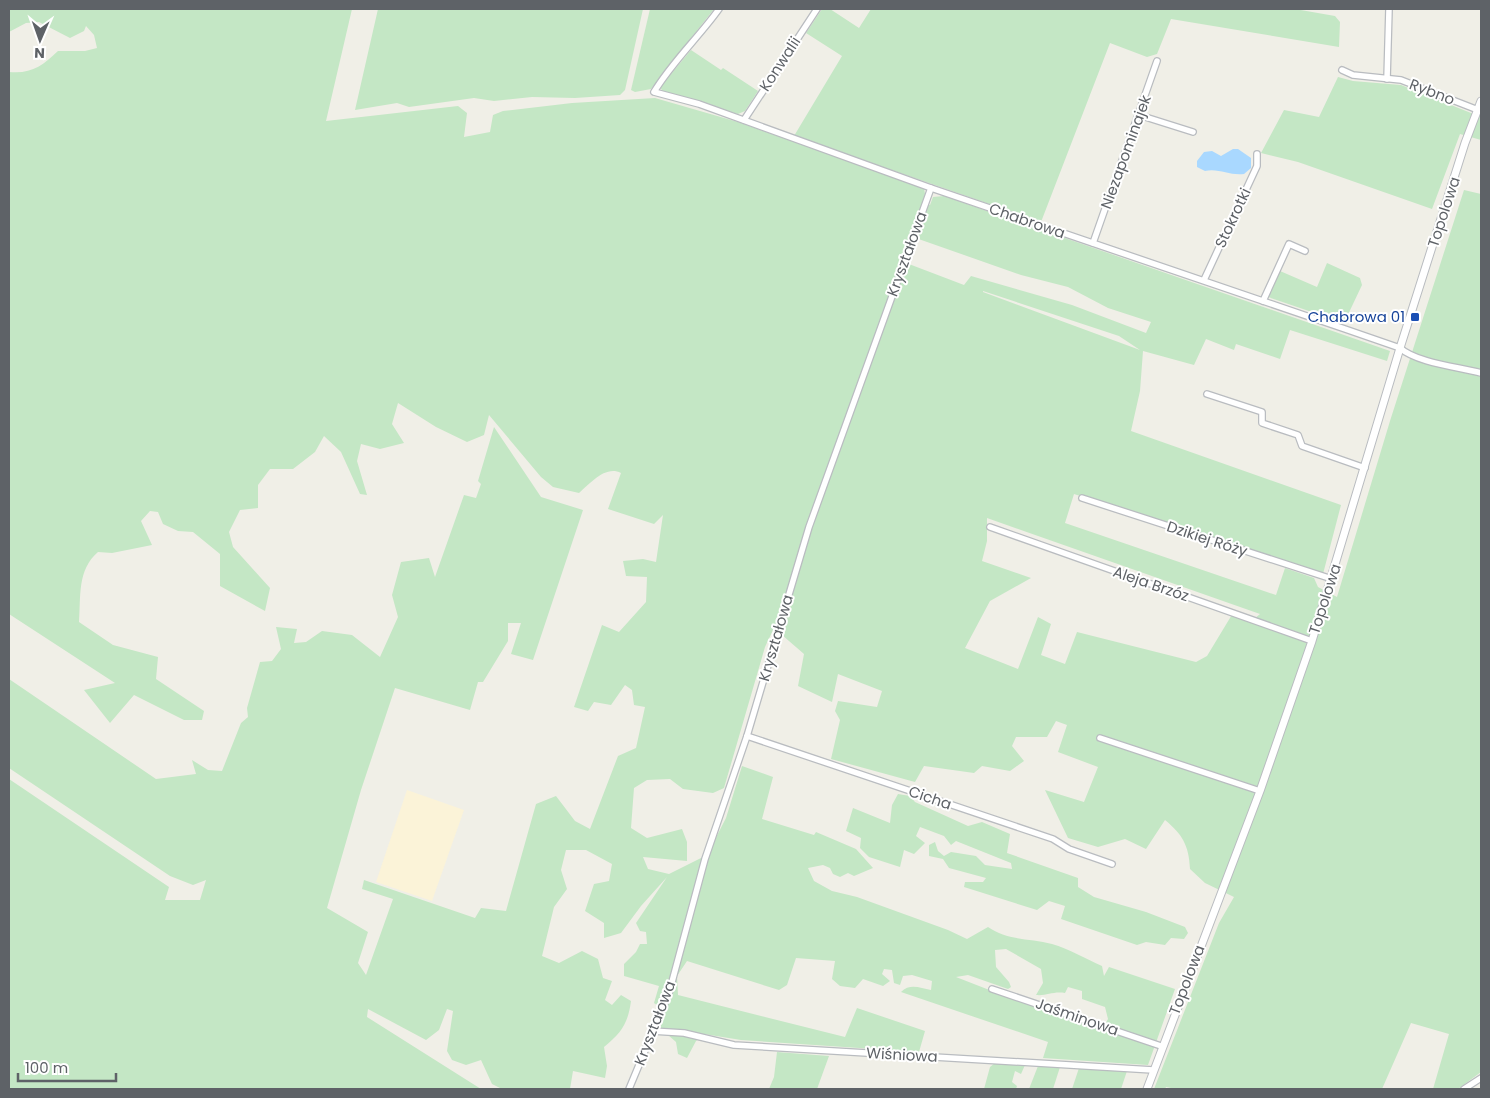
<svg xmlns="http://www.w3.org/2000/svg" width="1490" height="1098" font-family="Poppins,sans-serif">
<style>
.green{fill:#c4e7c5;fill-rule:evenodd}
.sand{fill:#fbf3d8}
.water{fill:#a9d8ff}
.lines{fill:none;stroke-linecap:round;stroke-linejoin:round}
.minor-casing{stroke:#b9bcc0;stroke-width:8}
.tertiary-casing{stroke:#b9bcc0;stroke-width:9}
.minor{stroke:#fff;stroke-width:5.5}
.tertiary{stroke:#fff;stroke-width:7}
.transit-dot{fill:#1a4fb4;stroke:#fff;stroke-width:2}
.labels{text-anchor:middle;stroke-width:4;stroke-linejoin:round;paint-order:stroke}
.street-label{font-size:15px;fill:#5e6267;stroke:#fff}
.transit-label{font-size:15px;fill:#164399;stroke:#fff;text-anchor:end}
</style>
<rect width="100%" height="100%" fill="#f0efe7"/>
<g class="green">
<path d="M9,9H352L326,121L458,106L467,113L464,137L490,132L493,115L503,111L572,103L655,98L738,122L924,188L925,194L923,203L930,205L933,197L944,196L1390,351L1387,361L1290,330L1280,359L1236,344L1234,350L1206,339L1194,365L1143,351L1140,391L1131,431L1341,505L1323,574L1074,494L1065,523L1276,595L1285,568L1314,578L1318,587L1337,597L1390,421L1464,190L1481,194V1072L1458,1089H1433L1449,1034L1411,1023L1382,1089H1176L1166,1087L1165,1089H1154L1219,923L1234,897L1205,883L1190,869C1189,845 1182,834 1165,820L1146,849L1125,839L1098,847L1068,838L1045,790L1084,802L1098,767L1058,752L1067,725L1056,721L1047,737H1016L1012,746L1024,761L1010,771L982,766L974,773L924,766L915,782L831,759L840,720L835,711L838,701L877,707L882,691L838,674L832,702L798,686L804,654L774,628L765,647L724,788L713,793L683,789L670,779L647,780L634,788L631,828L647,838L682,829L687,842V861L643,857L648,869L669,874L707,855L726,818L742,766L773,777L762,819L814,835L816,832L856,849L873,868L854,876L848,873L840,877L833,874L830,868L823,865L808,868L814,881L832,891L857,897L948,930L967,939L988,927C1008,941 1030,938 1052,944C1069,949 1086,959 1102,966L1104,976L1109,967L1175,989L1148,1065L1043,1058L1048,1042L901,992C910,983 920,988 931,990L932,981L912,975L903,976L900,985L894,983L892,970L884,969L882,974L890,981L883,986L863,979L855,988L840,986L832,979L835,961L796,958L787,985L779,990L687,961L677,976L678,995L845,1037L857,1008L925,1031L919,1052L741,1040L704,1034L696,1041L687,1058L678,1054L676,1042L660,1028L664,1010L654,1003L659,986L624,976V964L636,952L640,944H647L646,932L640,931L636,923L667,877L641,906L621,933L604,938V923L585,911L594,884L609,881L612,864L586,850H566L561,870L567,889L554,907L542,956L559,963L582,951L598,959L603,978L612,981L605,1000L612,1005L621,995L631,1001C628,1024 621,1033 604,1047L607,1066L605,1078L573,1071L570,1089H502L492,1084L481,1060L466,1065L452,1060L447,1051L453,1011L447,1009L439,1030L426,1040L368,1009L367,1017L481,1089H9V779L169,887L165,900H200L206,880L193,885L170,876L9,768V679L156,779L196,774L192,760L208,770L222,771L241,723L248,717L247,708L260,662L272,661L281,649L276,627L297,629L294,643L306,642L322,631L352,635L380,657L398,617L392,595L401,562L429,558L435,577L464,495L476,498L481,484L478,481L494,427L541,497L583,510L533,660L511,654L521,623H508V641L483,682H478L470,710L395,688L361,790L327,908L368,932L358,963L366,975L393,899L362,889L364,880L475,918L481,908L506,911L536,804L556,796L575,821L590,829L618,756L636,748L645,707L634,705L632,690L625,685L611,705L594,702L588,711L574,707L602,625L619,632L646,602L647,577L626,576L623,561L643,559L656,562L663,515L654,524L608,509L621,473C605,465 590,484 579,493L553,487L541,477L489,415L484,435L467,442L436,427L398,403L392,424L404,443L380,449L361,444L357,461L367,495L360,494L341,452L324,436L315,452L293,469H270L258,485V508L240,510L229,532L233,547L270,588L265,611L220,586V554L193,532L178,531L163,524L158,512L150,511L141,521L152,545L112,553L98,552C77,570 81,596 79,622L113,645L158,657L156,679L204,711L202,720H184L134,695L110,723L84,690L115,683L9,614V72C32,74 42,66 58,51H85L97,48L94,35L86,26L84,31L70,38L39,22L26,23L9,32ZM910,236L1021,275L1068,287L1108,308L1151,322L1146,333L1072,305L971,276L964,285L901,261ZM983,291L1119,336L1140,350L983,292ZM987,518L1260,614L1254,619L1233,613L1207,656L1196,662L1077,632L1065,664L1041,655L1051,624L1038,617L1018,669L965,648L990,601L1031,578L982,561L987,541ZM1006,949L1041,969L1043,983L1036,995C1047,996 1053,991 1065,993L1068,987L1082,991V999L1105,1007L1108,1019L1103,1028L1015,1000L956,977L968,975L1008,989L1011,987L1009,982L996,967L995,950Z"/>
<polygon points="378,9 643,9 625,90 620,95 575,98 532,97 494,101 474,98 409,107 397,103 355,110"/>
<polygon points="650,9 714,9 651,89 635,92 631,90"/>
<polygon points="822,9 830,9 859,28 871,9 1295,9 1335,16 1340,22 1339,47 1171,19 1157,54 1147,57 1110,43 1041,222 794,136 842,56 806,33"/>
<polygon points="691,50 721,70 723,68 758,91 745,111 738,114 663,92 660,87"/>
<polygon points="1338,77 1353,81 1401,85 1481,117 1481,140 1460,134 1432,209 1298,162 1261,153 1284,110 1319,117"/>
<polygon points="1327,263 1360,278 1362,285 1344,323 1268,297 1280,271 1317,287"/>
<polygon points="898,794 910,796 915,802 968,826 982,822 1010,834 1007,853 1078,878 1078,887 1094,897 1146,912 1185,927 1188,933 1184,939 1171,938 1165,945 1146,942 1137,945 1061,919 1065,906 1049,901 1037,910 964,887 965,882 983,882 986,878 949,868 943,859 929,856 929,845 935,842 938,851 944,856 951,852 976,856 985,865 1012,869 1011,863 956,841 951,845 944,836 920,827 916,836 925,843 914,854 904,850 900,867 869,857 860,848 861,838 846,831 853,808 890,823 892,805"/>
<polygon points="777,1052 829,1056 817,1089 769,1089 774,1077"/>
<polygon points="995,1063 1025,1065 1021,1074 1015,1071 1012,1082 1017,1086 1016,1089 984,1089 990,1067"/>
<polygon points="1038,1066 1060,1067 1053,1089 1029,1089"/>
<polygon points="1079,1068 1127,1071 1121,1089 1072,1089"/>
</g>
<polygon class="sand" points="407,790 464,810 432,901 376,882"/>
<path class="water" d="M1233,149H1238L1251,158V168L1244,174C1230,176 1219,168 1205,171L1197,167V161L1204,152L1212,151L1221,156Z"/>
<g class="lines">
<defs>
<g id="minor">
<path d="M719,9C699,37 672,62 654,92L699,104L931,188L1345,329L1400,348C1417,363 1459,367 1481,373"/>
<polyline points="1342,70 1353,75 1401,80 1478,110"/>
<polyline points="1387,79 1389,9"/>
<polyline points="1139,115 1193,132"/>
<polyline points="744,120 817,9"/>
<polyline points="1093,243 1157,61"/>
<polyline points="1204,280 1257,166 1257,154"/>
<polyline points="1263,301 1289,244 1305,251"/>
<polyline points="1207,394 1262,412 1262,423 1298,435 1302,446 1365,468"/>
<polyline points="1082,498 1332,579"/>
<polyline points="990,527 1312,641"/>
<polyline points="747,736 1053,839 1069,849 1112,864"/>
<polyline points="1100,738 1260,791"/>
<polyline points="992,989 1161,1046"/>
<polyline points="652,1031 684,1033 734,1045 1153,1070"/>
<polyline points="629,1089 669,993 705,859 747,736 809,527 931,188"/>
<polyline points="1464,1089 1481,1078"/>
</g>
<polyline id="tertiary" points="1147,1089 1260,791 1312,641 1400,348 1465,143 1481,101"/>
</defs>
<use href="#minor" class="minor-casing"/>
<use href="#tertiary" class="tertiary-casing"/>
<use href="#minor" class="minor"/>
<use href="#tertiary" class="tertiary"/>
</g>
<rect class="transit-dot" x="1410" y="312" width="10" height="10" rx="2.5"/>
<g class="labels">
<g class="street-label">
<text transform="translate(780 64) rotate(-57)" y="5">Konwalii</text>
<text transform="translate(1432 92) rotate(21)" y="5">Rybno</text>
<text transform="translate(1126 152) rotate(-70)" y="5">Niezapominajek</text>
<text transform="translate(1444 212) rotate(-72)" y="5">Topolowa</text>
<text transform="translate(1233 218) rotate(-65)" y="5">Stokrotki</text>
<text transform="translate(1027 221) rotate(19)" y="5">Chabrowa</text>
<text transform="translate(907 254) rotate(-70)" y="5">Kryształowa</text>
<text transform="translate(1207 539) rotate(18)" y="5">Dzikiej Róży</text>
<text transform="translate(1151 584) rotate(19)" y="5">Aleja Brzóz</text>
<text transform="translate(1325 599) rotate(-72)" y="5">Topolowa</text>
<text transform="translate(776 638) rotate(-74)" y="5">Kryształowa</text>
<text transform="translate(930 798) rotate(19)" y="5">Cicha</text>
<text transform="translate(1187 980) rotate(-69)" y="5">Topolowa</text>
<text transform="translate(1077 1017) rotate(19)" y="5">Jaśminowa</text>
<text transform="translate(655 1023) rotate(-69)" y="5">Kryształowa</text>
<text transform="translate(902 1055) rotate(3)" y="5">Wiśniowa</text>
</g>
<g class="transit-label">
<text x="1405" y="322">Chabrowa 01</text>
</g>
</g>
<rect width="1490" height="1098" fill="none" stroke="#5e6267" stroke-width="20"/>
<g transform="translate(40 40) rotate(182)" stroke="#ffffff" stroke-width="4" paint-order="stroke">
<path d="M0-4L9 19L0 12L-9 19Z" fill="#5e6267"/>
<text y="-8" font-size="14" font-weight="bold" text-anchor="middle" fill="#5e6267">N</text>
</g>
<path d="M18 1073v8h98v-8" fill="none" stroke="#5e6267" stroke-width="2.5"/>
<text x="25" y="1073" font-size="15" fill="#5e6267" stroke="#ffffff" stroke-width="4" paint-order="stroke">100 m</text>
</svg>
